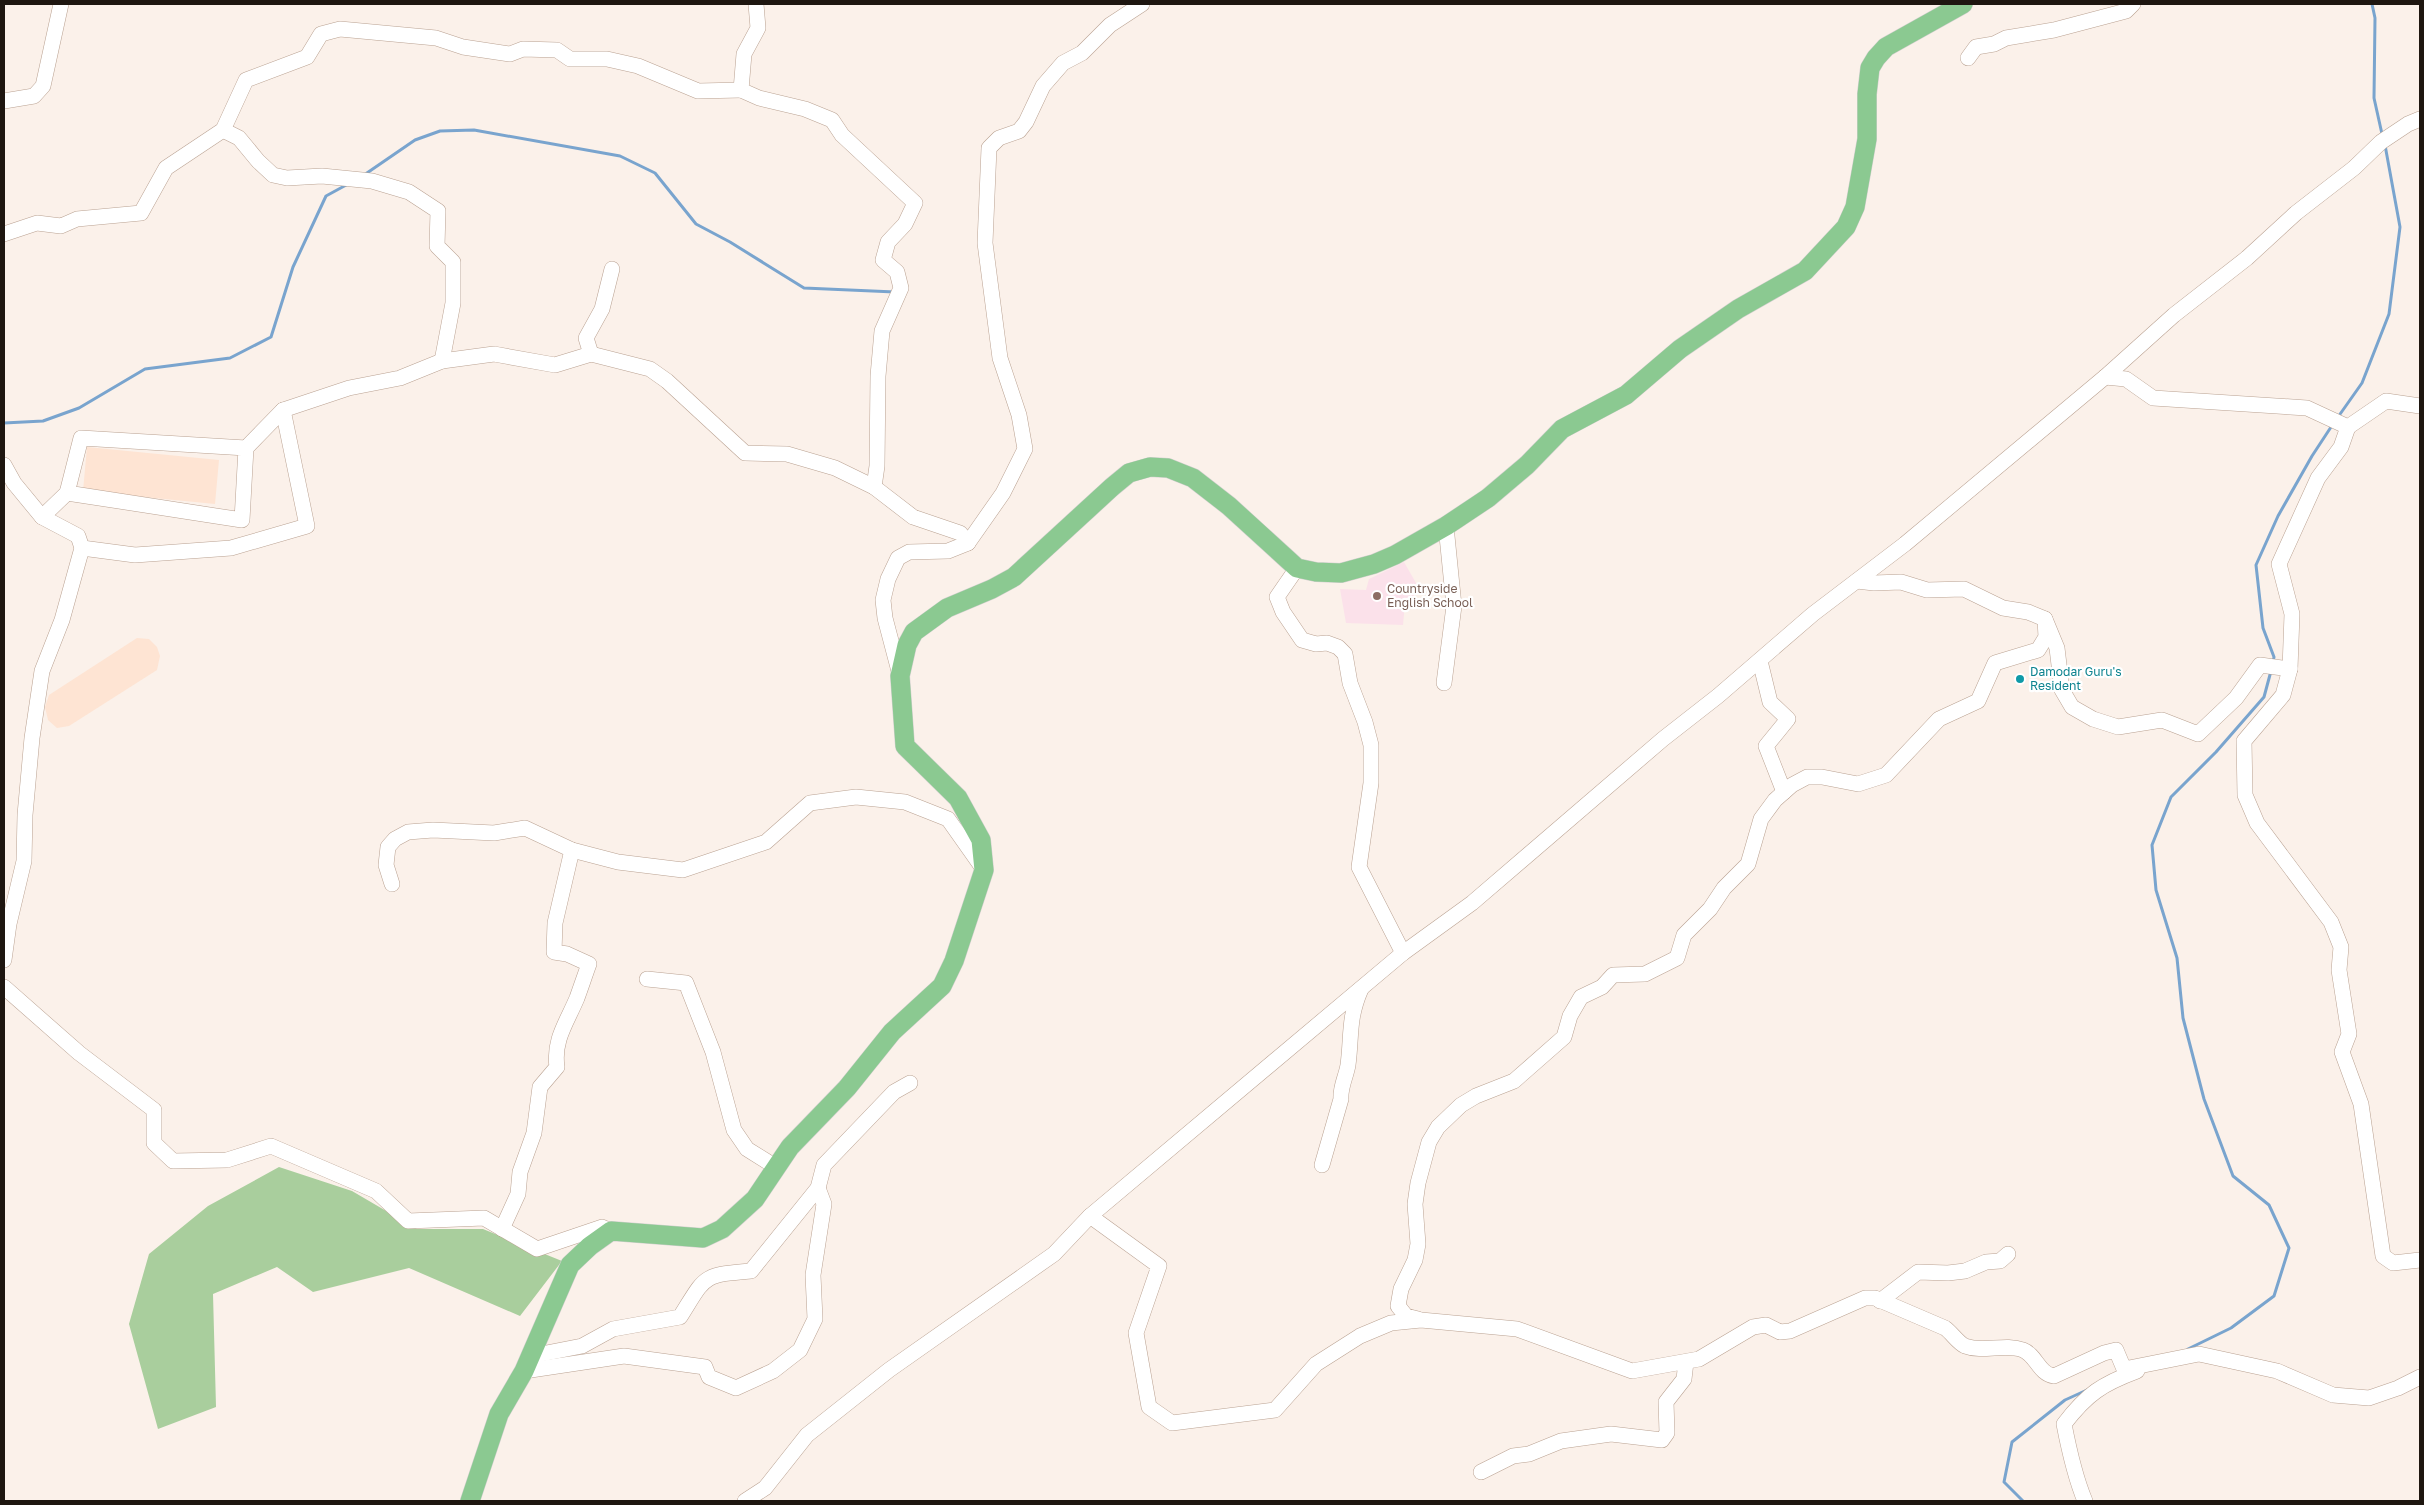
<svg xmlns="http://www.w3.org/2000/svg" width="2424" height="1505" font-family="'Golos Text',sans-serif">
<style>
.built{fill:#fee4d3}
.education{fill:#fbe1ea}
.forest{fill:#a9ce9d}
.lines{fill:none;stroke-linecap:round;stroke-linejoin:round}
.stream{stroke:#79a4ce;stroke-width:3}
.minor-casing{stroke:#baa292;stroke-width:16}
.major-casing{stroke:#d2d0cf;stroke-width:20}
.minor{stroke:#fff;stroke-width:15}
.major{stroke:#8bc991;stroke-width:19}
.education-dot{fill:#8d6e63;stroke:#fff;stroke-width:2}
.culture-dot{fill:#0f9aa8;stroke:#fff;stroke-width:2}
.labels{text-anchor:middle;stroke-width:4.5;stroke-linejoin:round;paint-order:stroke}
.education-label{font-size:12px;fill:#785e54;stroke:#fff;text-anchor:start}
.culture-label{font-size:12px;fill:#0d838f;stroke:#fff;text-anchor:start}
</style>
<rect width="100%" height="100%" fill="#fbf1ea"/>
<g class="built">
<polygon points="87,447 219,460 215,504 83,491"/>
<polygon points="137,638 149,639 157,647 160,656 157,670 69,726 57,728 48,720 45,707 49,695"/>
</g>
<polygon class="education" points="1404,562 1420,590 1405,603 1403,625 1346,623 1340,589 1366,590 1369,579"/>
<polygon class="forest" points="279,1167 352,1191 417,1229 483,1229 562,1261 520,1316 409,1268 313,1292 277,1267 213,1294 216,1407 158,1429 129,1324 149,1254 208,1206"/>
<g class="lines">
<g class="stream">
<polyline points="2372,4 2375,18 2374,98 2382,134"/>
<polyline points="364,175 415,140 440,131 474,130 620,156 655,173 696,224 730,242 804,288 895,292"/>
<polyline points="2338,417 2362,383 2389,314 2400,227 2385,145"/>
<polyline points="4,423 43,421 79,408 145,369 230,358 271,337 293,267 326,196 348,184"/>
<polyline points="2273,663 2274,657 2263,628 2256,565 2278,516 2312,456 2333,424"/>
<polyline points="2188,1349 2231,1328 2274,1296 2289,1248 2269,1205 2233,1176 2204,1099 2183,1018 2177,958 2156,890 2152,845 2171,797 2216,752 2264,697 2271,671"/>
<polyline points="2023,1501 2004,1482 2012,1442 2065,1400 2087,1390"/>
</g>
<defs>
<g id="minor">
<polyline points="756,4 758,28 744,54 741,90 759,98 805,109 832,120 842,135 915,203 905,224 888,242 883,260 897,272 901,288 882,331 878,376 877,466 874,487"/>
<polyline points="1968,58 1976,47 1994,44 2006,38 2054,30 2126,11 2133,4"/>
<polyline points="4,101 34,96 43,86 61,4"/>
<polyline points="223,130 239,138 258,161 273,175 287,178 322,176 372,181 409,192 438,211 437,246 453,262 453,303 442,361"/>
<polyline points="4,234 37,223 61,226 77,219 141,213 166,168 223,130 246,80 307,57 321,34 340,29 436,38 463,47 510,54 523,49 557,50 570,59 607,59 638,66 698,91 741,90"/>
<polyline points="591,354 586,338 602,309 612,269"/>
<polyline points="2105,377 2126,379 2153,398 2307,408 2348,427 2386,401 2420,406"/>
<polyline points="2348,427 2341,447 2318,478 2279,564 2292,614 2290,669 2283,695 2244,741 2245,795 2257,823 2331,922 2341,947 2339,970 2349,1034 2342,1052 2361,1104 2383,1256 2393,1263 2420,1260"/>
<polyline points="246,448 81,438 67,493 242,520 246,448 283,410 349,388 400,378 442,361 494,354 555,365 591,354 650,369 667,381 745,453 787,454 835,468 874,487 913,517 960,533 968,543"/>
<polyline points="4,465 14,483 42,517"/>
<polyline points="82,548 135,555 231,548 307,526 283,410"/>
<polyline points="1297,568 1277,597 1283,612 1302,640 1316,644 1327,643 1338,647 1345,654 1350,683 1365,722 1371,745 1371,783 1359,867 1403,953"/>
<polyline points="1857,581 1874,583 1901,582 1927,590 1964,589 2003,608 2028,612 2045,619 2057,648 2062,690 2072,707 2093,719 2118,727 2162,720 2198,734 2236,698 2260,665 2290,669"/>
<polyline points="1760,661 1770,702 1788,719 1766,746 1784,792"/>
<polyline points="900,675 885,618 883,600 888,579 898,558 909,552 948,551 968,543 1003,493 1025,449 1019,415 1000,358 985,243 989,148 999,138 1019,131 1026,122 1043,86 1063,63 1082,53 1110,25 1142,4"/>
<polyline points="1444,683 1454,606 1446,526"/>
<polyline points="392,884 386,865 388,847 395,839 408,832 433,830 494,833 525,828 572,850 618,862 683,870 766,842 810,803 856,797 905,802 948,819 984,870"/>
<polyline points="4,960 9,924 24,861 25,815 32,738 42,671 62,620 82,548 78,536 42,517 67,493"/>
<polyline points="647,979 686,983 713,1052 734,1130 747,1149 776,1167"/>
<polyline points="4,987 79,1053 154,1110 154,1143 173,1161 227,1160 271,1146 376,1191 408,1221 484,1218 537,1249 602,1227 611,1231"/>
<path d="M1322,1165L1341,1099C1340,1087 1346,1077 1348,1065C1352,1034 1348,1019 1361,989"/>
<path d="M1090,1216L1159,1266L1136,1333L1149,1407L1172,1423L1275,1410L1316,1364L1360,1336L1391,1323L1421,1320L1517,1329L1632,1371L1699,1359L1753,1327L1766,1325L1780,1332L1790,1331L1865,1298H1875L1945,1328C1952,1333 1958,1343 1965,1346C1983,1353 2005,1343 2023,1350C2036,1355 2039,1374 2054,1376L2104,1353L2116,1350L2124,1369L2199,1354L2277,1371L2333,1395L2369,1398L2398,1388L2420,1377"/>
<path d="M502,1229L518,1194L520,1172L534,1133L540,1087L557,1067C553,1040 567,1022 577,998C581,987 585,975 589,964L567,954L554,952L555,923L572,850"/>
<polyline points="1880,1301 1918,1272 1948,1273 1965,1271 1986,1262 2000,1261 2008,1254"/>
<polyline points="1418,1319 1406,1316 1398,1306 1401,1289 1415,1260 1418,1244 1415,1204 1418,1183 1429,1142 1438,1127 1461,1105 1476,1096 1514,1081 1564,1037 1570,1016 1581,997 1602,987 1613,975 1645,974 1677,958 1684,935 1710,909 1724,888 1748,864 1761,819 1775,800 1792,785 1807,777 1822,777 1858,784 1886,775 1939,719 1978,701 1995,663 2038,650 2046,637 2045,619"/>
<path d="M531,1356L582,1346L613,1329L680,1317C706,1276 701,1275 751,1271L818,1188L824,1165L894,1092L910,1083"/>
<polyline points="524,1371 624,1356 705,1367 709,1377 736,1388 773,1371 800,1350 815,1319 813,1275 824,1204 818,1188"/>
<polyline points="1481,1472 1513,1456 1529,1454 1561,1441 1611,1434 1662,1440 1667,1433 1666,1402 1684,1379 1686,1362"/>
<polyline points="745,1501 765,1488 807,1435 889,1370 1054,1254 1090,1216 1403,953 1472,903 1663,739 1718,696 1813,614 1905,544 2105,377 2174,315 2247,258 2296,213 2354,168 2381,142 2408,124 2420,119"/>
<path d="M2085,1501C2075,1477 2069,1450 2064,1424C2087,1394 2102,1384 2137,1371"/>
</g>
<polyline id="major" points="470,1501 499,1414 524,1371 570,1265 590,1246 611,1231 703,1238 722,1229 755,1199 790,1147 847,1088 892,1032 942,986 954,961 984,870 981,840 958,798 905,746 900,676 907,645 914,632 947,608 992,589 1014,577 1112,487 1129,473 1150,467 1168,468 1193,478 1229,506 1297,568 1316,572 1341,573 1374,564 1395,555 1446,526 1488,498 1527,465 1562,429 1626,395 1680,349 1738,309 1805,271 1846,227 1855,207 1867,139 1867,94 1870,68 1876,58 1886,47 1963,4"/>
</defs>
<use href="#minor" class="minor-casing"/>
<use href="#major" class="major-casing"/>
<use href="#minor" class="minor"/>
<use href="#major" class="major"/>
</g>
<circle class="education-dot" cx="1377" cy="596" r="5"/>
<circle class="culture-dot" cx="2020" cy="679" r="5"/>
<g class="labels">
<g class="education-label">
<text x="1387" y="593">Countryside<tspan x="1387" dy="14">English School</tspan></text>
</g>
<g class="culture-label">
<text x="2030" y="676">Damodar Guru's<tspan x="2030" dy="14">Resident</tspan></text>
</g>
</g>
<rect width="2424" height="1505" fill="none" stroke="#1e1610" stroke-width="10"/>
</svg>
